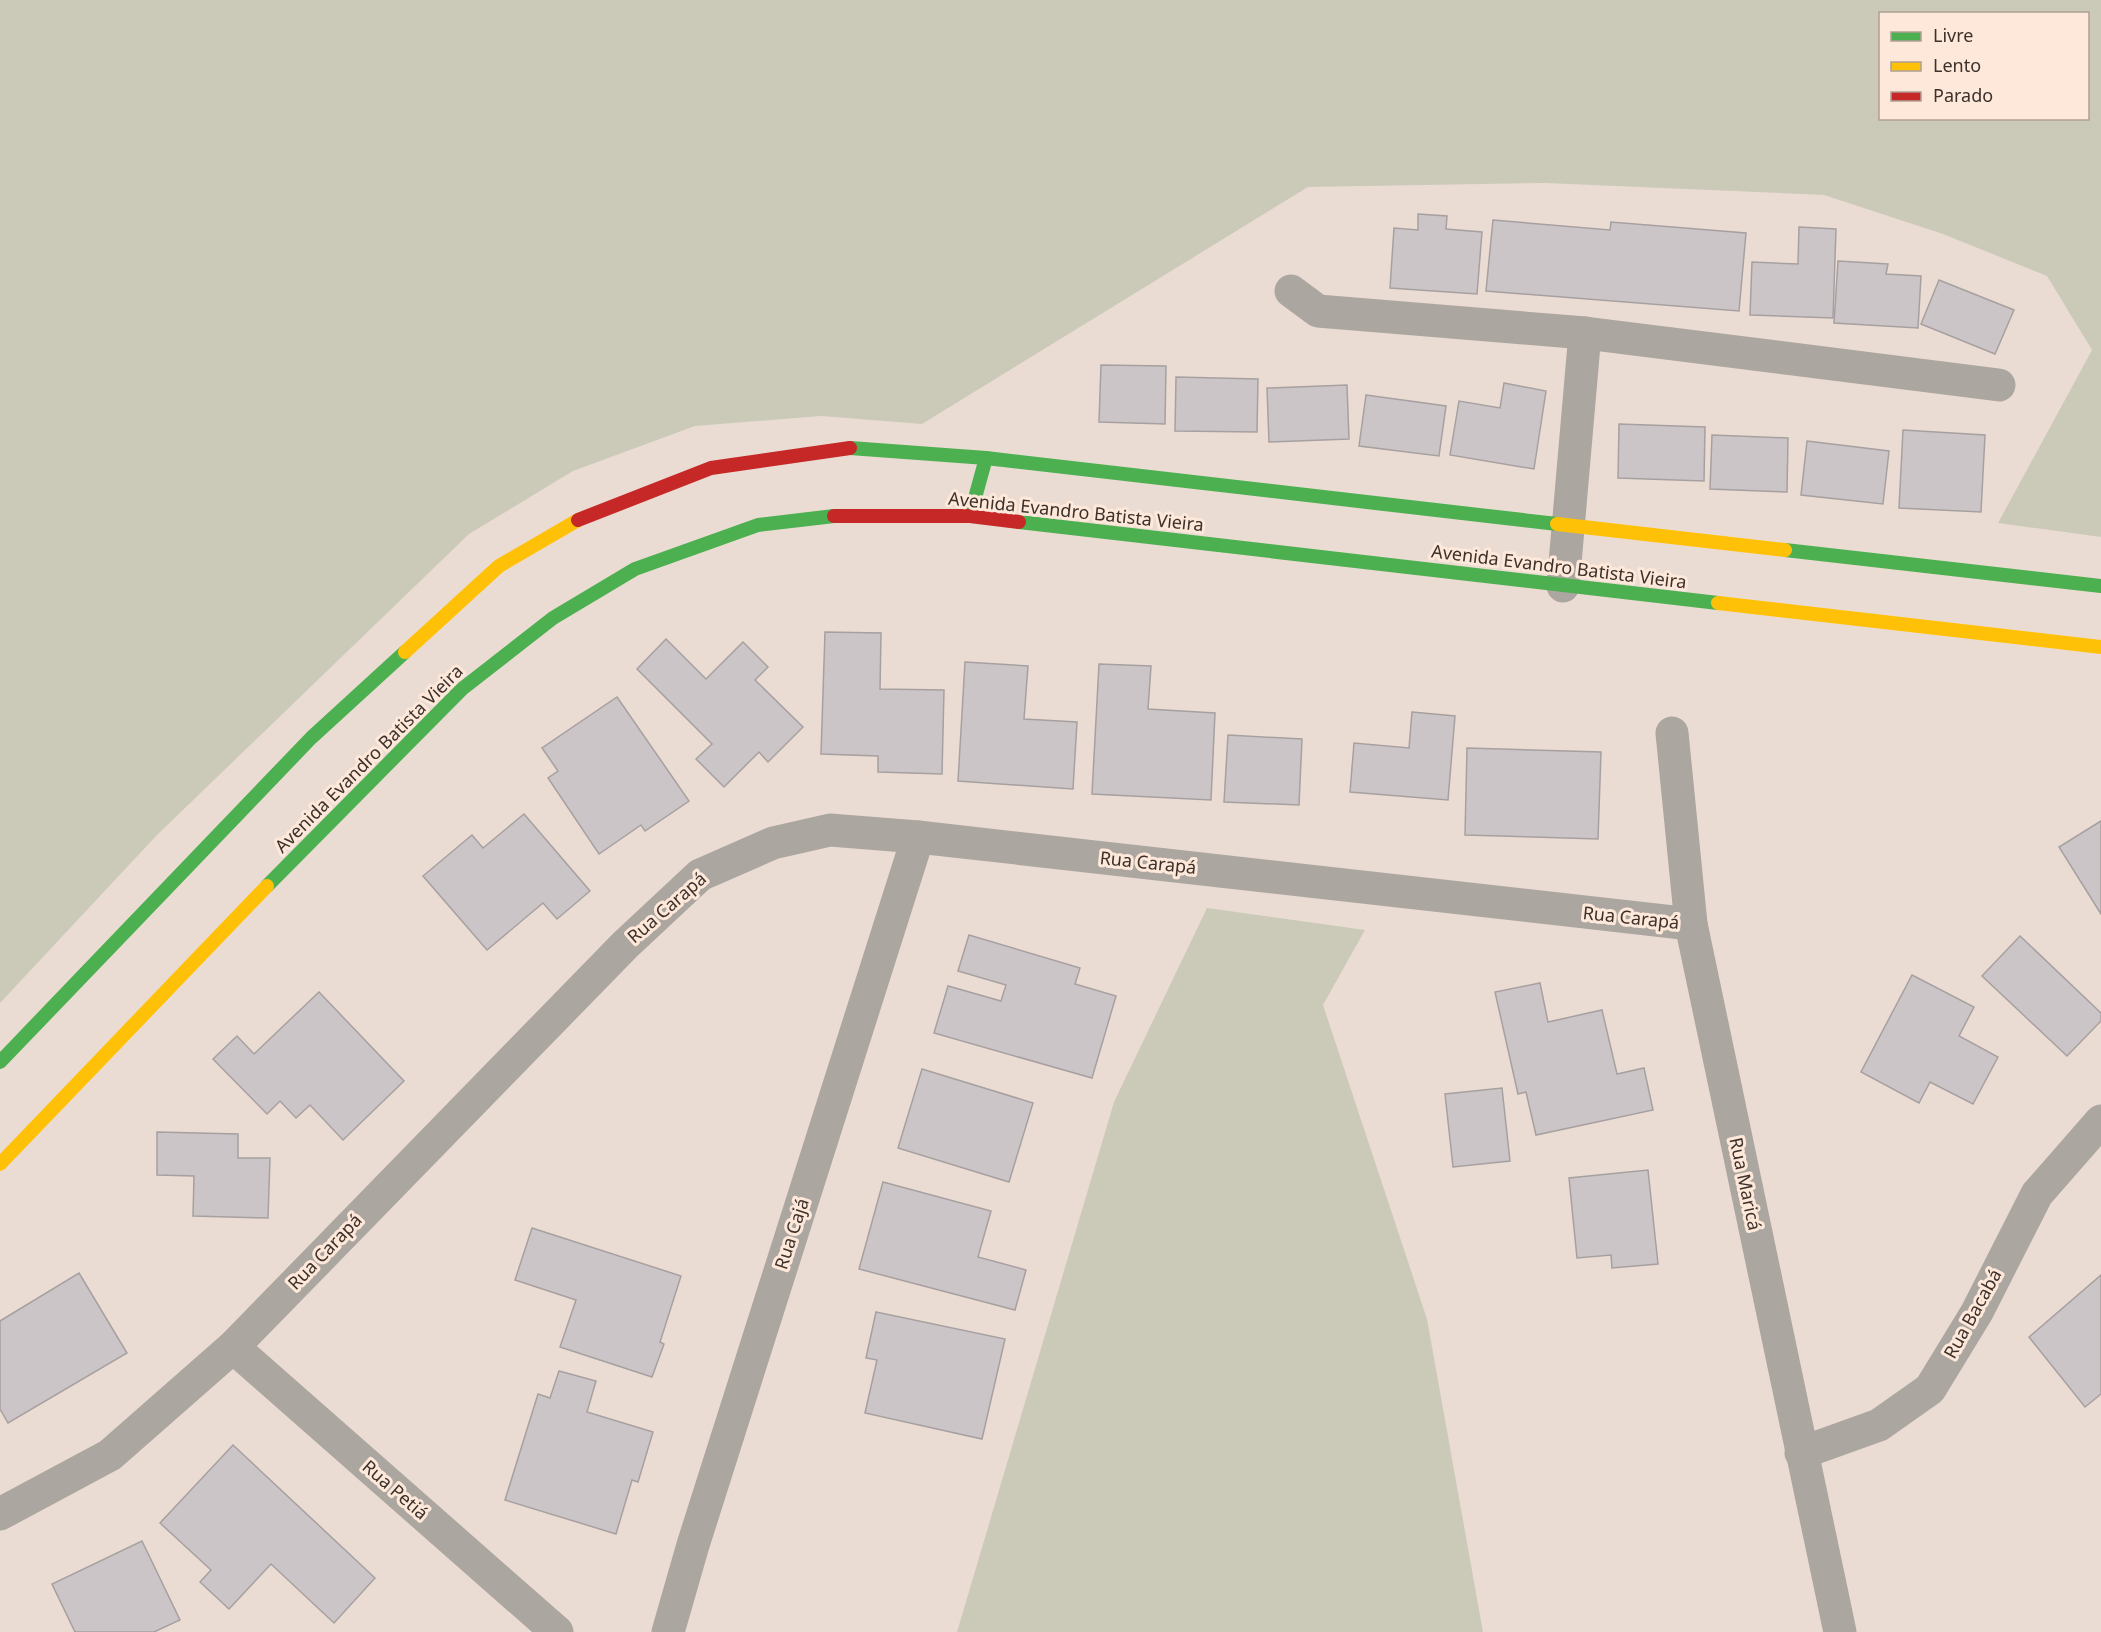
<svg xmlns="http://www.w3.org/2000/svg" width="2101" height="1632" font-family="'Noto Sans',sans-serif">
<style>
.green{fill:#cbcab9;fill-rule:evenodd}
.building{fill:#ccc5c7;stroke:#a7a0a0;stroke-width:1.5}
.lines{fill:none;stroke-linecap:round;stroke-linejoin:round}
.street{stroke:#aca6a1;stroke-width:33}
.fast{stroke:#4caf50;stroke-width:14}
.slow{stroke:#ffc107;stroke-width:14}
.jam{stroke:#c62828;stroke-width:14}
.labels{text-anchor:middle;stroke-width:6;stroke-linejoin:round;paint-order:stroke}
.street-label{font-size:18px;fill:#3c312b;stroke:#fee8da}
</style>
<rect width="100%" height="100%" fill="#ebdcd3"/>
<g class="green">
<path d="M0,0H2101V537L1998,523L2092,350L2047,276L1943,234L1824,195L1545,183L1308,187L922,424L821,416L695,426L573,471L469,534L157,835L0,1003ZM1880,14H2088V118H1880Z"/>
<polygon points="1207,908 1365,930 1323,1005 1427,1319 1483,1632 957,1632 1114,1102"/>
</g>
<g class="building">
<polygon points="1418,214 1447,216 1446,229 1482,232 1477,294 1390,288 1394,228 1418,230"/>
<polygon points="1493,220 1610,230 1611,222 1746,233 1739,311 1486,291"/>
<polygon points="1799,227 1836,229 1833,318 1750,315 1752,262 1798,264"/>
<polygon points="1838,261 1888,264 1886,274 1921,276 1918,328 1834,323"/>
<polygon points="1939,280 2014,310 1995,354 1921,324"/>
<polygon points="1101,365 1166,366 1165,424 1099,422"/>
<polygon points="1176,377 1258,379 1257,432 1175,431"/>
<polygon points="1504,383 1546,391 1534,469 1450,455 1459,401 1500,408"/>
<polygon points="1347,385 1349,439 1269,442 1267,388"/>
<polygon points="1366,395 1446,406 1439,456 1359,446"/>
<polygon points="1619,424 1705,427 1704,481 1618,478"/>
<polygon points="1903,430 1985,435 1981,512 1899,508"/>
<polygon points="1712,435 1788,438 1787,492 1710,489"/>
<polygon points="1807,441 1889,451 1883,504 1801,495"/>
<polygon points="825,632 881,633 880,689 944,690 942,774 878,772 878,756 821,754"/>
<polygon points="666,639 706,679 743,642 768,667 755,680 803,727 768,762 759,752 724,787 696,759 712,744 637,669"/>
<polygon points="965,662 1028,666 1024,719 1077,722 1073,789 958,781"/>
<polygon points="1099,664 1151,666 1148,709 1215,713 1211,800 1092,794"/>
<polygon points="617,697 689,801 645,831 641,825 599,854 548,778 558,771 542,748"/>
<polygon points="1412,712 1455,716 1448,800 1350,792 1354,743 1409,748"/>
<polygon points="1228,735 1302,739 1299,805 1224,802"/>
<polygon points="1467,748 1601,752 1598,839 1465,835"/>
<polygon points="524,814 590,891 557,919 543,903 487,950 423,876 472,835 483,848"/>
<polygon points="2101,821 2101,914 2059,847"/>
<polygon points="969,935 1080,968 1075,984 1116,996 1092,1078 934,1033 948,986 1001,1001 1006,985 958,971"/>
<polygon points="2020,936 2101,1013 2101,1021 2067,1056 1982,976"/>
<polygon points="1912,975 1974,1007 1959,1036 1998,1057 1973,1104 1930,1082 1919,1103 1861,1072"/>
<polygon points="1540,983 1548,1022 1602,1010 1617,1074 1644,1068 1653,1110 1536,1135 1526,1092 1518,1094 1495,992"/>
<polygon points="319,992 404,1081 343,1140 310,1105 296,1118 280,1101 267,1114 213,1059 237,1036 254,1054"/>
<polygon points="922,1069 1033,1103 1009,1182 898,1148"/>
<polygon points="1502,1088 1510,1161 1453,1167 1445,1094"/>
<polygon points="157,1132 238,1134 238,1158 270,1158 268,1218 193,1216 194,1176 157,1175"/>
<polygon points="1648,1170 1658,1264 1612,1268 1611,1255 1577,1258 1569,1178"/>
<polygon points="883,1182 991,1211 978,1257 1026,1270 1015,1310 859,1269"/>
<polygon points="532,1228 681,1276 660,1342 664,1344 652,1377 560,1347 576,1300 515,1280"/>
<polygon points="79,1273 127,1353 8,1423 0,1409 0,1321"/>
<polygon points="2101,1275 2101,1394 2085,1407 2029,1337"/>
<polygon points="876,1312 1005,1339 982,1439 865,1413 877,1360 866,1358"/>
<polygon points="559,1371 596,1381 587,1412 653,1432 638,1482 632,1480 616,1534 505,1500 538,1394 550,1398"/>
<polygon points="233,1445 375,1578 334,1623 271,1564 229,1609 200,1582 211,1570 160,1523"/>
<polygon points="142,1541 180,1620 154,1632 75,1632 52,1584"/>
</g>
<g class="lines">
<g class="street">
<polyline points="1291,291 1318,311 1585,333 1999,385"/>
<polyline points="1563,586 1585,333"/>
<polyline points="1672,733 1691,924 1840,1632"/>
<polyline points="233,1347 557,1632"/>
<polyline points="1801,1453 1879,1425 1930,1389 1977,1312 2037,1194 2101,1121"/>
<polyline points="0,1514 110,1455 233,1347 625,945 700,875 773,843 830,830 918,837 1691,924"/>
<polyline points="668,1632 693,1545 918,837"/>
</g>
<g class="fast">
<polyline points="850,448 986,458 1557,524"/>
<polyline points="970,516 986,458"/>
<polyline points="1019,522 1718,603"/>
<polyline points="1785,550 2101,586"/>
<polyline points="267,886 462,689 553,618 635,569 758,525 834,516"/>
<polyline points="0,1062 311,738 405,652"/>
</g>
<g class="slow">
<polyline points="1557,524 1785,550"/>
<polyline points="1718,603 2101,647"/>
<polyline points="405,652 499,566 578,520"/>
<polyline points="0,1164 267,886"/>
</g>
<g class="jam">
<polyline points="834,516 970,516 1019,522"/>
<polyline points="578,520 711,468 850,448"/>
</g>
</g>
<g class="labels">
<g class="street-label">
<text transform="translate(1076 512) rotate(6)" y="6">Avenida Evandro Batista Vieira</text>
<text transform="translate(1559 567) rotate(7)" y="6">Avenida Evandro Batista Vieira</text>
<text transform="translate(369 759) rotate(-45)" y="6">Avenida Evandro Batista Vieira</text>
<text transform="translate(1148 863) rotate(6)" y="6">Rua Carapá</text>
<text transform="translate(667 908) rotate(-41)" y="6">Rua Carapá</text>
<text transform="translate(1631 918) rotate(6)" y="6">Rua Carapá</text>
<text transform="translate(1745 1184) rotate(78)" y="6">Rua Maricá</text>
<text transform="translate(792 1234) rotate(-72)" y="6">Rua Cajá</text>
<text transform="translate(325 1252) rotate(-46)" y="6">Rua Carapá</text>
<text transform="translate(1973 1314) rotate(-61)" y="6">Rua Bacabá</text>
<text transform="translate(395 1490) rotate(41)" y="6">Rua Petiá</text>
</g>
</g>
<rect x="1879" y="12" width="210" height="108" fill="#fee8da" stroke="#b09f94" stroke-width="1.5"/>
<rect x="1891" y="32" width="30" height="9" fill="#4caf50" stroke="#b09f94" stroke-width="1.5"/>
<text x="1933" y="42" font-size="18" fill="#3c312b">Livre</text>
<rect x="1891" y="62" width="30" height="9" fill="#ffc107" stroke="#b09f94" stroke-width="1.5"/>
<text x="1933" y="72" font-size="18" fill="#3c312b">Lento</text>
<rect x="1891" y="92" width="30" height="9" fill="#c62828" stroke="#b09f94" stroke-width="1.5"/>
<text x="1933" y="102" font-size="18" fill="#3c312b">Parado</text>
</svg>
